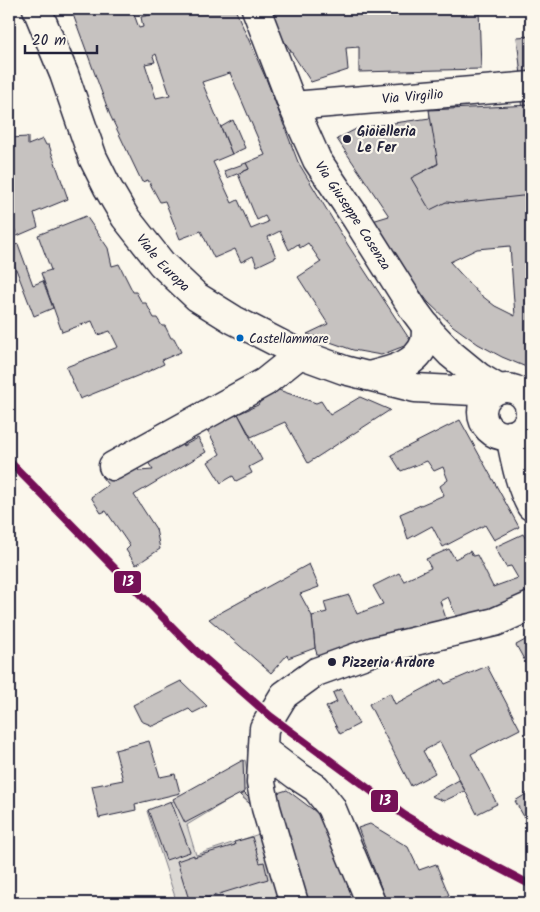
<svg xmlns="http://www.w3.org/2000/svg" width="540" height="912" font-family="Kalam,sans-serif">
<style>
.green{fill:#dbd8d3;stroke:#7e7d87}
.building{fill:#c6c2c0;stroke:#22223b;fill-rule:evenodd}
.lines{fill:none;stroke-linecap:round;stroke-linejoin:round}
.minor-casing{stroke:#22223b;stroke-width:31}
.major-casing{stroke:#22223b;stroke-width:31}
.minor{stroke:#fbf7ec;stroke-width:28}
.major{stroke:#fbf7ec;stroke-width:28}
.rail-1-casing{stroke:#fbf7ec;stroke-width:11}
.rail-1{stroke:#751056;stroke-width:8}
.poi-dot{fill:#22223b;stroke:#fbf7ec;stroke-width:2}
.bus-dot{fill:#0065bd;stroke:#fbf7ec;stroke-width:2}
.labels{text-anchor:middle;stroke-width:4.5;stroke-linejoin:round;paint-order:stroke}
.bus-label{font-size:13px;fill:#22223b;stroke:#fbf7ec;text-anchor:start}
.street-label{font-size:14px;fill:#22223b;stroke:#fbf7ec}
.poi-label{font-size:14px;font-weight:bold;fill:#22223b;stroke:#fbf7ec;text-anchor:start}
.line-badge{stroke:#fbf7ec;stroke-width:2}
.badge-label{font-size:14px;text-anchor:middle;font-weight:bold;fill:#fff}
</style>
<rect width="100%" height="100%" fill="#fbf7ec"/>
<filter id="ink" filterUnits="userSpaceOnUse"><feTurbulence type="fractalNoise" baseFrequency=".02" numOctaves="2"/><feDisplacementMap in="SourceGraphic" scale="10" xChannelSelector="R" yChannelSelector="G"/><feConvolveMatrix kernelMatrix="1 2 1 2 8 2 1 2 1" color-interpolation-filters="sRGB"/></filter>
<g filter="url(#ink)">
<polygon class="green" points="245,760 250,787 187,825 196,855 259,834 279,903 177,903 147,811 170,803"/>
<g class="building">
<path d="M71,9H132L139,28L143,27L141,17L172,9H235L267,81L298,162L348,245L412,343L381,355L353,350L307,334L328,324L298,277L321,262L308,243L300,248L298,244L289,250L280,231L268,237L276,257L257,266L253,256L241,262L235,249L214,258L201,231L180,239L165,201L160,202L148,180L142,182L110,115ZM156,54L170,95L156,98L145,64L155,62L153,56ZM230,73L265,155L246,163L249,169L238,174L257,220L265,216L268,222L251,229L238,200L232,203L213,162L232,154L202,82Z"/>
<polygon points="270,9 335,9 335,10 350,10 350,9 479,9 481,69 359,72 359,47 346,48 348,70 311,82 277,30"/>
<polygon points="531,36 531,75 521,76 517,37"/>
<path d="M521,100H531V369L502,357L478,344L453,326L428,302L369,222L389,216L337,139L358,128L430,118L429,106L457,104L462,154L442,161L416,176L431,204L451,201L449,174L526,163ZM510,246L515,316L495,306L477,292L450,262L477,249Z"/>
<polygon points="531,105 531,195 458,203 446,202 430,210 411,178 438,164 429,110"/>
<polygon points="233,120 245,148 232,154 221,127"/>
<polygon points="28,137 28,145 43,139 46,145 49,145 68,199 34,213 38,227 17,236 9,213 9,186 10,186 9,182 9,138"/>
<polygon points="246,163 249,169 227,178 224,171"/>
<polygon points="86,216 108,248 112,266 119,264 133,292 136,292 142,303 146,303 154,318 157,318 162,326 165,326 171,338 174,338 181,352 162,360 164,364 147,372 80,399 66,367 118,347 110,331 98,335 92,321 62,332 41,273 51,270 38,235"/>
<polygon points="18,244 33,285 43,281 53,308 34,316 9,251 9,247"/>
<polygon points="270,387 316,403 321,401 330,415 360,397 390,410 308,463 285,422 251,437 238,414 258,405"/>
<polygon points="238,414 262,460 249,467 252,473 236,481 233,476 221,483 208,462 220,454 207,429"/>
<polygon points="460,420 519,527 494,540 485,525 443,547 432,526 408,539 400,514 444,495 440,486 448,480 443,467 434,471 427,461 401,471 391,455"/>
<polygon points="178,437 183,446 198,438 206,452 134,495 156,529 160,549 136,565 126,550 130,546 106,511 101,513 91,497 108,485 101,476 132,459 139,471 153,470 144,456"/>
<polygon points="523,534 531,548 531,602 460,625 448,597 440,601 449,627 321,666 315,648 312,616 327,612 324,602 349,595 357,614 383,604 373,586 399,573 404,581 431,568 426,559 449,549 455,559 470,551 473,556 477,555 493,587 518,578 511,566 506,567 495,547"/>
<polygon points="309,564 319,587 300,594 312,616 315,648 288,658 287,655 271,673 209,619"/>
<polygon points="531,637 531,661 526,663 516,645"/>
<polygon points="487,666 520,729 471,754 497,804 477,814 440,742 423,751 435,773 411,786 369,704 390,693 395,704 442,679 445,684"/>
<polygon points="181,681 207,706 193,713 189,709 153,726 141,721 133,705"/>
<polygon points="341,689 359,724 340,734 326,707 337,702 333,693"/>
<polygon points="149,741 160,777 175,774 180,793 135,804 136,810 99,818 92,786 123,780 115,750"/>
<polygon points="243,760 244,792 185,823 173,799"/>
<polygon points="459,780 465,791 444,801 431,796"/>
<polygon points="287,790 324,818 355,903 304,903 271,795"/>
<polygon points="531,791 531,829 515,801"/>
<polygon points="244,793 253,802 250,804 240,795"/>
<polygon points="171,801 190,852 166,860 148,810"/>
<polygon points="370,824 408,847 419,870 436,864 449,895 433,901 434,903 387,903 358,828"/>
<polygon points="252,837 260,863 264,862 268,879 190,903 177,861 194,855 194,857 235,845 234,842"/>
</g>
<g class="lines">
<defs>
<g id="minor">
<path id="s1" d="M256,9L293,106L317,160L356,218L414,310L431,333L451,354L479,377L499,389"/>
<path id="s2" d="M293,106L531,86"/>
<path d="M368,376C389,371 417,366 425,342C426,337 426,331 426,326"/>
<polyline points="113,466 265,382 300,354"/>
<polyline points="263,750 296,775 316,788 331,807 371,903"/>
<polyline points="294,903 266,808 261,783 264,728 284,695 316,672 374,651 495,622 531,606"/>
</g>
<g id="major">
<path id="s3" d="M37,9L64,74L93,158L108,188L125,217L162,264L197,297L234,320L300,354L344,370L415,388L493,392"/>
<circle cx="506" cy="412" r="24"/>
<path d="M510,435C515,459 519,484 531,506"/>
</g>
</defs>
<use href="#minor" class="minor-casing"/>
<use href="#major" class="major-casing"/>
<use href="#minor" class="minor"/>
<use href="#major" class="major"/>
<defs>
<polyline id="rail-1" points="9,461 195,650 270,716 404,815 453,844 531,885"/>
</defs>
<use href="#rail-1" class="rail-1-casing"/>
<use href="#rail-1" class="rail-1"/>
</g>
</g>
<g class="poi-dot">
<circle cx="347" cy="139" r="5"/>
<circle cx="332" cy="662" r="5"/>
</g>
<circle class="bus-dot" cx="240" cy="338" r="4.5"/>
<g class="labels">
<g class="bus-label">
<text x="249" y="343">Castellammare</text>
</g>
<g class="street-label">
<text dy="5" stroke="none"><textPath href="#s2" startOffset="120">Via Virgilio</textPath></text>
<text dy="5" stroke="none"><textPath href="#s1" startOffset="229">Via Giuseppe Cosenza</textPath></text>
<text dy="5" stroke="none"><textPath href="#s3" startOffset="286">Viale Europa</textPath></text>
</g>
<g class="poi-label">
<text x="357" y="136">Gioielleria<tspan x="357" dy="16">Le Fer</tspan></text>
<text x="342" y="667">Pizzeria Ardore</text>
</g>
</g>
<g class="line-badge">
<rect x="113" y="570" width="29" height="24" rx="5" fill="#751056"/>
<rect x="370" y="789" width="29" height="24" rx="5" fill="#751056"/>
</g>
<g class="badge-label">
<text x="128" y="586">13</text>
<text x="385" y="805">13</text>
</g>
<rect width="540" height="912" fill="none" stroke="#fbf7ec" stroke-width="30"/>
<rect x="15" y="15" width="510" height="882" fill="none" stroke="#22223b" stroke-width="2" filter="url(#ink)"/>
<path d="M25 45v8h72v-8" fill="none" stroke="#22223b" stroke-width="2.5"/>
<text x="32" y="45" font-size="15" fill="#22223b" stroke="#fbf7ec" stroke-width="4" paint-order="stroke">20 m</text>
</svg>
